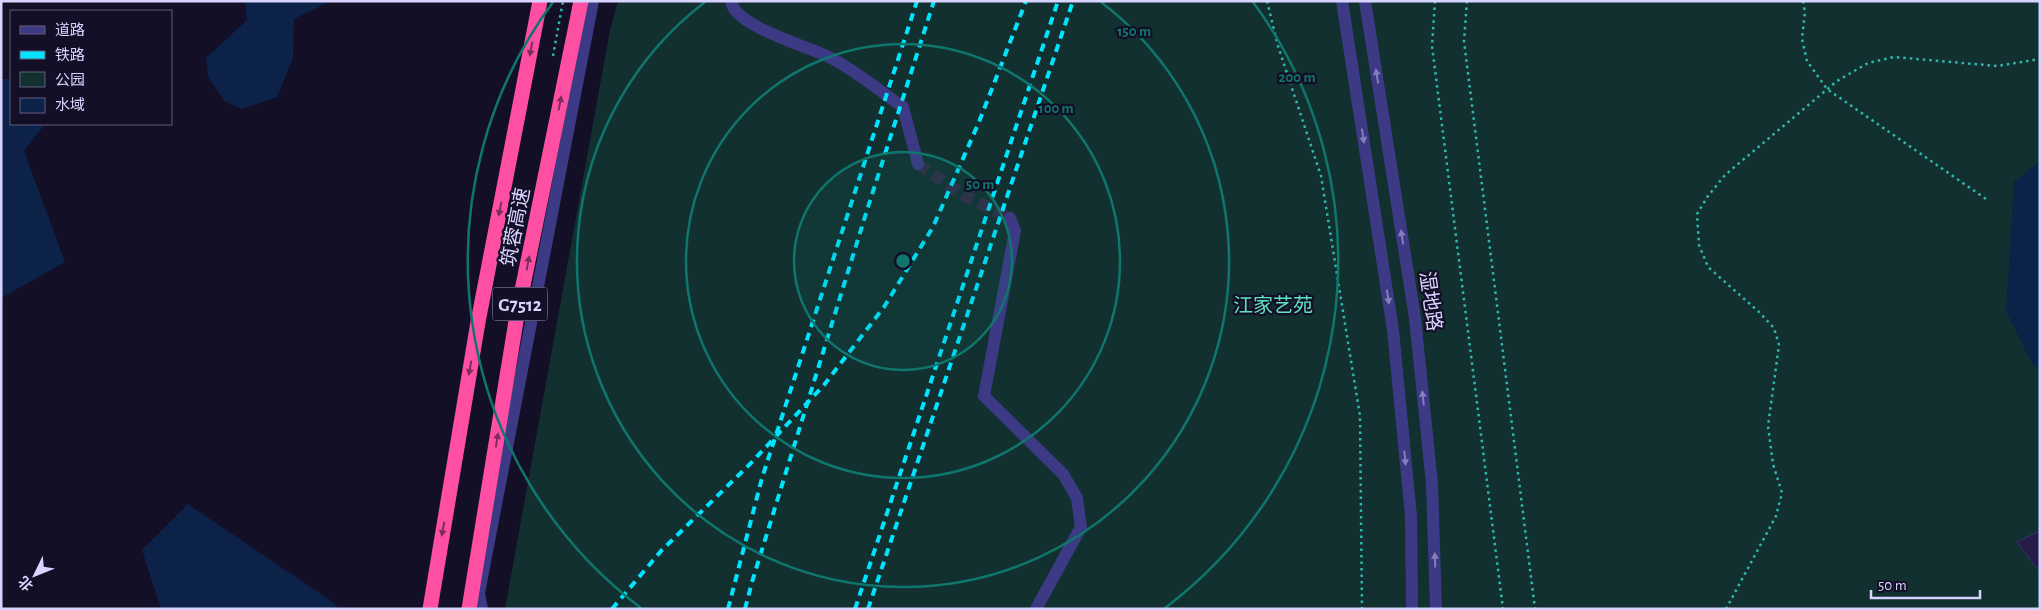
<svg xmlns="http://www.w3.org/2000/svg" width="2041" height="610" font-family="'Alegreya Sans','Noto Sans SC',sans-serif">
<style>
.green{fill:#12302f}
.water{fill:#0c2248}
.building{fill:#241b47;stroke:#3b2d73}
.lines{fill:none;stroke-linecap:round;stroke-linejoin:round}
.minor-tunnel{stroke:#312d47;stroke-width:12;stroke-dasharray:12 6;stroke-linecap:butt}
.path{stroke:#2fb8b0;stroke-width:2.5;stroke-dasharray:2.5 4;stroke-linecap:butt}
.minor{stroke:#3d3a85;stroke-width:12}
.highway{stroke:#ff4fa3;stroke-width:15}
.rail{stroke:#00e5ff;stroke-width:4;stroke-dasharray:8 6;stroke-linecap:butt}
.oneway{fill:#7d2c5e}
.oneway2{fill:#837fbc}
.ring{fill:none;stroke:#0f766e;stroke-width:2.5}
.labels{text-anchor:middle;stroke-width:4.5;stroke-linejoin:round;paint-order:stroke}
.shield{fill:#130f26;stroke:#9e99be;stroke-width:1}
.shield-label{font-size:19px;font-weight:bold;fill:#d9d4ff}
.street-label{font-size:20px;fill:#d9d4ff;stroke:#130f26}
.park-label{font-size:20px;fill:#5fe0c0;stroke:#130f26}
.centre{fill:#0f766e;stroke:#130f26;stroke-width:2.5}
.ring-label{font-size:15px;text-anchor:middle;font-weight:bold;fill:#0f766e;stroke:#130f26;stroke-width:4.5;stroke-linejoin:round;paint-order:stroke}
</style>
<rect width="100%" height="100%" fill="#130f26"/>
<polygon class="green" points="618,1 2040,1 2040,609 505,609 610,30"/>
<g class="water">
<polygon points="245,1 331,1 294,19 293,58 277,97 242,109 224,101 208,77 206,58 247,20"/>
<polygon points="1,79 11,79 11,124 45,124 24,151 65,262 1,298"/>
<polygon points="2040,161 2040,368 2033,366 2006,311 2014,182"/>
<polygon points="188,504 337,605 336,609 161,609 142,550"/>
</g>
<polygon class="building" points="2040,531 2040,572 2017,542"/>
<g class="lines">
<polyline class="minor-tunnel" points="918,164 963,195 1010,218"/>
<g class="path">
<polyline points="1267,1 1278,46 1321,176 1360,416 1362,609"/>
<polyline points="1435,1 1432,46 1503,609"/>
<polyline points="1467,1 1464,41 1535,609"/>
<polyline points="1803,1 1805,12 1802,39 1807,61 1827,89 1986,199"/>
<polyline points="553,56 563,1"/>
<polyline points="1726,609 1776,516 1782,493 1773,464 1768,426 1779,345 1774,328 1759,312 1708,267 1699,245 1697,214 1708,196 1725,175 1837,81 1868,63 1894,57 1997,66 2040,59"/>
</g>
<g class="minor">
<path d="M731,1C735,27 808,46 831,58C856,71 880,91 903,107L918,164"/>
<polyline points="1342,1 1393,330 1411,516 1412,609"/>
<polyline points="1365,1 1415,318 1432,484 1436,609"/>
<polyline points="1010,218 1015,231 984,396 1063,474 1077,498 1081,527 1036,609"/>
<polyline points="482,609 479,593 593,1"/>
</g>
<g class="highway">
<polyline points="430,609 478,322 540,1"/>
<polyline points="469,609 517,315 581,1"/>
</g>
<g class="rail">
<polyline points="612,609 661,551 750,464 824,385 884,307 933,227 979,122 1026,1"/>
<polyline points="728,609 762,478 917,1"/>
<polyline points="745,609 752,582 868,207 934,1"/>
<polyline points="855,609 1058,1"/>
<polyline points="868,609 1073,1"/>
</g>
</g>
<defs><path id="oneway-solid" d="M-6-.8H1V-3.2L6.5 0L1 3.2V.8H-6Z" transform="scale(1.25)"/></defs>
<g class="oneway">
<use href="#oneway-solid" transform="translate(531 49) rotate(101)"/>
<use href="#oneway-solid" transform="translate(560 103) rotate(-79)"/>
<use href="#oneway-solid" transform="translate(500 209) rotate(101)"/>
<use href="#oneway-solid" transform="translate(528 263) rotate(-79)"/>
<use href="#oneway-solid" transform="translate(470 368) rotate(100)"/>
<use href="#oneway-solid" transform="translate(497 440) rotate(-81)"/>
<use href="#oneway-solid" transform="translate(443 529) rotate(100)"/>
</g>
<g class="oneway2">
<use href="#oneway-solid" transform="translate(1377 76) rotate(-99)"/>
<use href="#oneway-solid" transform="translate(1363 136) rotate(81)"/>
<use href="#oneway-solid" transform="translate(1402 237) rotate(-99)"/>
<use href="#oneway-solid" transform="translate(1388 297) rotate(81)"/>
<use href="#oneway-solid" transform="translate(1423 398) rotate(-96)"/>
<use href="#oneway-solid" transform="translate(1405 458) rotate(84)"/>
<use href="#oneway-solid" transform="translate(1435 560) rotate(-92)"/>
</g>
<circle cx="903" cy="261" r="109" fill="#0f766e" fill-opacity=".12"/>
<g class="ring">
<circle cx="903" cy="261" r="109"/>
<circle cx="903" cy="261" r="217"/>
<path d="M1101 2A326 326 0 1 1 705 2"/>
<path d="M641 608A435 435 0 0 1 553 2M1253 2A435 435 0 0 1 1165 608"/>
</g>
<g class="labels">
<rect class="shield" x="492.5" y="287.5" width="55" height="33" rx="4"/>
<g class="shield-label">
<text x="520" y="311">G7512</text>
</g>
<g class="street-label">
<text transform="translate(515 227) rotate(-79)" y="7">筑蓉高速</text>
<text transform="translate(1431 301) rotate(82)" y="7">湿地路</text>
</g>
<g class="park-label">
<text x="1273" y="312">江家艺苑</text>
</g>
</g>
<circle cx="903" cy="261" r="8" class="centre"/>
<g class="ring-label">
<text x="1134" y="36">150 m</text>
<text x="1297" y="82">200 m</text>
<text x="1056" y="113">100 m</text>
<text x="980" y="189">50 m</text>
</g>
<rect width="2041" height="610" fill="none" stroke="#d9d4ff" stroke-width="5"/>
<rect x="10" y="10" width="162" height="115" fill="#130f26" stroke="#625e7d"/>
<rect x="20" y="26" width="25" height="8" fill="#3d3a85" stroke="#625e7d"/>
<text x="55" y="35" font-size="15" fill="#d9d4ff">道路</text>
<rect x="20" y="51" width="25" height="8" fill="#00e5ff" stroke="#625e7d"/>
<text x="55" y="60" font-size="15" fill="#d9d4ff">铁路</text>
<rect x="20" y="72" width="25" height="15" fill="#12302f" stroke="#625e7d"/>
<text x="55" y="85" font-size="15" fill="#d9d4ff">公园</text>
<rect x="20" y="98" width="25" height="15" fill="#0c2248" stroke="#625e7d"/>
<text x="55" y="110" font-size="15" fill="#d9d4ff">水域</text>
<g transform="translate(35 575) rotate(227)" stroke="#130f26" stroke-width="4" paint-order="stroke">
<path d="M0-4L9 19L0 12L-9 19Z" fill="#d9d4ff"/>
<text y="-8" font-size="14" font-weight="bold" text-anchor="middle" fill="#d9d4ff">北</text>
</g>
<path d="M1871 590v8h109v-8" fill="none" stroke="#d9d4ff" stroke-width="2.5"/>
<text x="1878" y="590" font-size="15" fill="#d9d4ff" stroke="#130f26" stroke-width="4" paint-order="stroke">50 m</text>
</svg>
